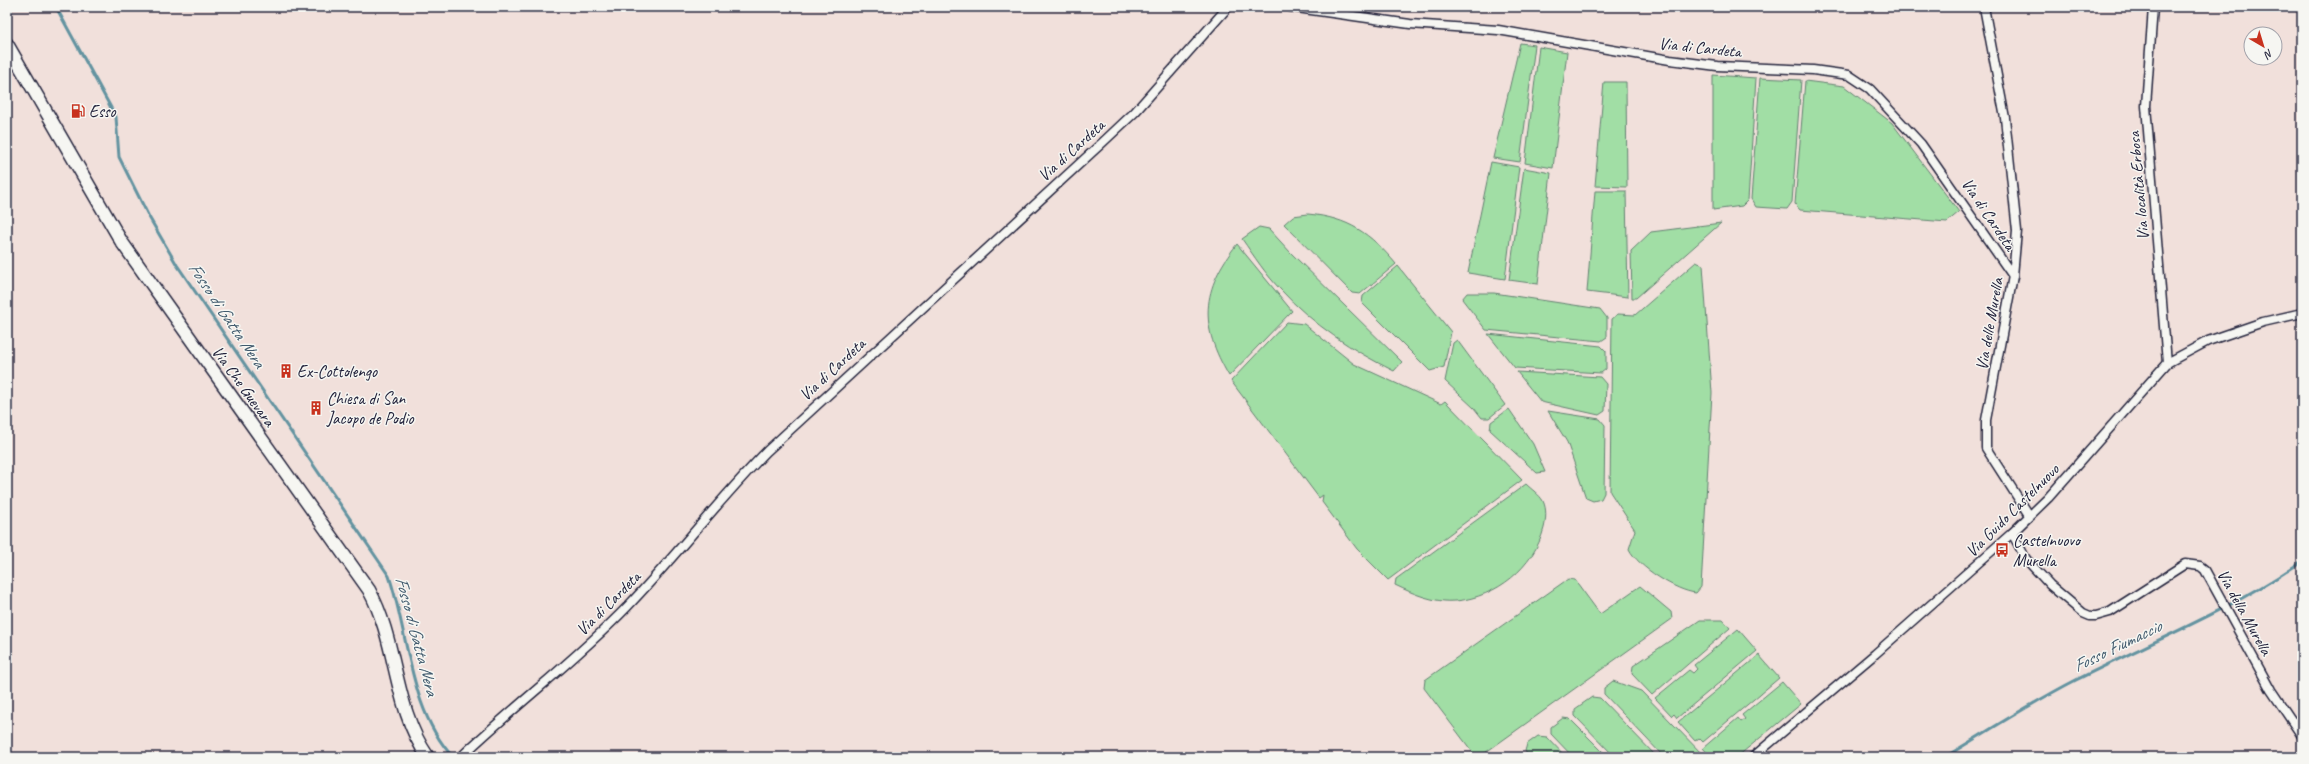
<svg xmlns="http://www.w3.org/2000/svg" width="2309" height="764" font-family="Caveat,sans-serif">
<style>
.green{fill:#a1dea5;stroke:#628070}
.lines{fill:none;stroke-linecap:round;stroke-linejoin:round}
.stream{stroke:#6393a0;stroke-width:3}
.minor-casing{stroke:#22223b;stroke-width:11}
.secondary-casing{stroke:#22223b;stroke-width:15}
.minor{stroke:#f6f6f2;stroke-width:8}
.secondary{stroke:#f6f6f2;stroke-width:12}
.labels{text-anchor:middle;stroke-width:3;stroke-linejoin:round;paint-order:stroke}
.street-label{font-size:17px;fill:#22223b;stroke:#f6f6f2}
.poi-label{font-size:17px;fill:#22223b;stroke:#f6f6f2;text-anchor:start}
.water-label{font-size:18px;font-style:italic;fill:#425b6e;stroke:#f6f6f2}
</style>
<rect width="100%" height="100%" fill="#f1e0db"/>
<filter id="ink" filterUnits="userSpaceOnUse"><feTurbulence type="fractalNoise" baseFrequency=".025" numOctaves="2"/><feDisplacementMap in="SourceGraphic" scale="8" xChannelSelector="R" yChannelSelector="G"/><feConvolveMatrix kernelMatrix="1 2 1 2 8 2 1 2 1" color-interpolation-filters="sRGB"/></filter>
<g filter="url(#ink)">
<g class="green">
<polygon points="1520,43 1535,45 1520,162 1493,158"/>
<polygon points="1539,47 1567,52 1553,168 1525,163"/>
<polygon points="1713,75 1756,78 1748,200 1742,206 1713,210"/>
<polygon points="1760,78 1801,80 1792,202 1787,209 1756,207 1751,199"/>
<polygon points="1805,81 1844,86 1892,123 1959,212 1947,222 1800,210 1795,204"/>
<polygon points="1604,82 1626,82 1627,187 1595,186"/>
<polygon points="1491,162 1519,167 1505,279 1468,273"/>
<polygon points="1524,168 1551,173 1538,284 1509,280"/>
<polygon points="1595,191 1626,191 1628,297 1587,292"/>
<path d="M1308,214C1349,218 1370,233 1396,264L1360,294L1352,293L1284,224L1293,216Z"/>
<polygon points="1721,223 1636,298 1632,298 1631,251 1651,232"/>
<path d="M1259,227L1269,229L1291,253L1402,362L1394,371C1353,351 1312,324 1281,290C1266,275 1254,256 1242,239Z"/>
<path d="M1237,244L1292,311L1229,376C1199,325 1201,290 1237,244Z"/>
<path d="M1696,262L1703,265L1712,393L1701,587L1696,593C1676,591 1638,567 1629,549L1635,530L1610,492L1612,319L1618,314L1635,315Z"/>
<polygon points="1398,266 1451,332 1444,367 1430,371 1362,303 1363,296"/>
<polygon points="1467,293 1494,293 1600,309 1607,318 1607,337 1601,341 1486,330 1462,299"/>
<polygon points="1287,322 1304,324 1354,364 1441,404 1445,401 1522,480 1388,580 1357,549 1322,502 1323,495 1319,498 1231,381"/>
<polygon points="1488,334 1601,346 1606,351 1606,369 1601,373 1515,368"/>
<polygon points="1457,340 1505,405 1489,418 1482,418 1474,408 1445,381 1453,343"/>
<polygon points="1517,372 1600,377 1606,384 1605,411 1599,415 1541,402"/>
<polygon points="1509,409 1533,444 1545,472 1537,473 1490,430 1491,422"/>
<polygon points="1548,411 1600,419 1605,425 1604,493 1601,499 1593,501 1586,498 1567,442"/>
<path d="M1526,484C1531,489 1540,495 1543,501C1547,509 1546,520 1544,528C1534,567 1497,597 1456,601C1434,603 1414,594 1395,585L1396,579Z"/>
<polygon points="1568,579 1575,580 1600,614 1640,586 1671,612 1672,619 1482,755 1474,754 1424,688 1425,680"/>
<polygon points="1700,620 1723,620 1730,628 1652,695 1632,674 1633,666"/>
<polygon points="1738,629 1757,651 1677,718 1674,714 1672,716 1655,698 1689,670 1693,673 1697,669 1694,665"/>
<polygon points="1759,655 1779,678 1703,742 1699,738 1695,741 1678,722"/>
<polygon points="1613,681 1641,691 1705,757 1664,757 1604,694 1604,688"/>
<polygon points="1782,682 1801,704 1737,757 1711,757 1703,748 1738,718 1741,722 1745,719 1742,715"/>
<polygon points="1592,697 1600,698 1657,757 1615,757 1575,716 1575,709"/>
<polygon points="1563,718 1570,719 1608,757 1573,757 1551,734 1551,727"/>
<polygon points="1538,736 1547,737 1566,757 1529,757 1525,751 1527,744"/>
</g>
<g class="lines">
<g class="stream">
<path d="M56,7L116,117L119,157L149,217L177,265L389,576C409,635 409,710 453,757"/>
<path d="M1945,757C1988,731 2031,703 2076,680C2151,642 2234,609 2302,561"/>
</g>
<defs>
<g id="minor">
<polyline points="1290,7 1410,24 1498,30 1670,60 1717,66 1813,70 1849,75 1870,89 1921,144 2013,276"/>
<polyline points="1984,7 2005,118 2017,231 2013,276 1986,420 1986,448 2029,515"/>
<polyline points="2153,7 2146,106 2167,363"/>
<polyline points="2012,533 2026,559 2050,585 2083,613 2090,616 2096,616 2110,612 2185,564 2200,566 2205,570 2271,690 2302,736"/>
<path d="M461,757C515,705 575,661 627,607C676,556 718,501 767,451L1102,143L1135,112L1228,7"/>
<polyline points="1753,757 1875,654 2012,533 2048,498 2167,363 2208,341 2263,322 2302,313"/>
</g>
<path id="secondary" d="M7,44L121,241L369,590C398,643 393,707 428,757"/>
</defs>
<use href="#minor" class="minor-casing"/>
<use href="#secondary" class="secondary-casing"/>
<use href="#minor" class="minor"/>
<use href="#secondary" class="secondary"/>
</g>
</g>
<defs>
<symbol id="fuel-bare" viewBox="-9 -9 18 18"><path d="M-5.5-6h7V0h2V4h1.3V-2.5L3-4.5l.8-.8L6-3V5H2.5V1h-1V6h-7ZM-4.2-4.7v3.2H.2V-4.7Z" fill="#c8321e" stroke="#f6f6f2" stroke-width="2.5" paint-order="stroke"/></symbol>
<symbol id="building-bare" viewBox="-9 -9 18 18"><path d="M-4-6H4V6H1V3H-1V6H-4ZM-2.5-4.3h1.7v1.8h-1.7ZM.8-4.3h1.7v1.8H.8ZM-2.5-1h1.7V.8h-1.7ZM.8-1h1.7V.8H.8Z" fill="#c8321e" stroke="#f6f6f2" stroke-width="2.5" paint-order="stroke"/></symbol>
<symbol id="bus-bare" viewBox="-9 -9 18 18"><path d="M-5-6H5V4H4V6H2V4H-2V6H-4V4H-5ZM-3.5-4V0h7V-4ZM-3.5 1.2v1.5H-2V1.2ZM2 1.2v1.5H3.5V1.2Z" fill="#c8321e" stroke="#f6f6f2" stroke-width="2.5" paint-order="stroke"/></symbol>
</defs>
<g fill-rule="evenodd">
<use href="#fuel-bare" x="68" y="101" width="20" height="20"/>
<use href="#building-bare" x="276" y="361" width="20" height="20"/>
<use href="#building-bare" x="306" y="398" width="20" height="20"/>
<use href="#bus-bare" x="1992" y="540" width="20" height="20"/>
</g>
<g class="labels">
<g class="street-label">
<text transform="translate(1700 47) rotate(6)" y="6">Via di Cardeta</text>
<text transform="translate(1071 150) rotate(-42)" y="6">Via di Cardeta</text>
<text transform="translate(2138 186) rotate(-95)" y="6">Via località Erbosa</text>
<text transform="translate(1989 214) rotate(56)" y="6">Via di Cardeta</text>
<text transform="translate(1989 324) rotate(-80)" y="6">Via delle Murella</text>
<text transform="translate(832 369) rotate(-43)" y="6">Via di Cardeta</text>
<text transform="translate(244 386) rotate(54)" y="6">Via Che Guevara</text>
<text transform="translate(2012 510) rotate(-45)" y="6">Via Guido Castelnuovo</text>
<text transform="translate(608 603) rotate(-45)" y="6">Via di Cardeta</text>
<text transform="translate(2245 612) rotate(61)" y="6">Via della Murella</text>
</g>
<g class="poi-label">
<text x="89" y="117">Esso</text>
<text x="297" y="377">Ex-Cottolengo</text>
<text x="327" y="404">Chiesa di San<tspan x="327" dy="20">Jacopo de Podio</tspan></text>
<text x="2013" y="546">Castelnuovo<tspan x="2013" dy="20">Murella</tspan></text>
</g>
<g class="water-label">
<text transform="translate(227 315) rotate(56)" y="6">Fosso di Gatta Nera</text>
<text transform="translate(417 636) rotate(75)" y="6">Fosso di Gatta Nera</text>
<text transform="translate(2117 646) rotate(-26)" y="6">Fosso Fiumaccio</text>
</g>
</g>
<rect width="2309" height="764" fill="none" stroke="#f6f6f2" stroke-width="24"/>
<rect x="12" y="12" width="2285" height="740" fill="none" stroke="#22223b" stroke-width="1.5" filter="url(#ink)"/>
<g transform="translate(2263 46) rotate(142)"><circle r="19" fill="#f6f6f2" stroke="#a1a1a9"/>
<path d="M0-3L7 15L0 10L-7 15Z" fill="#c8321e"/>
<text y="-6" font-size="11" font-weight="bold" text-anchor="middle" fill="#22223b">N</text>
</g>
</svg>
